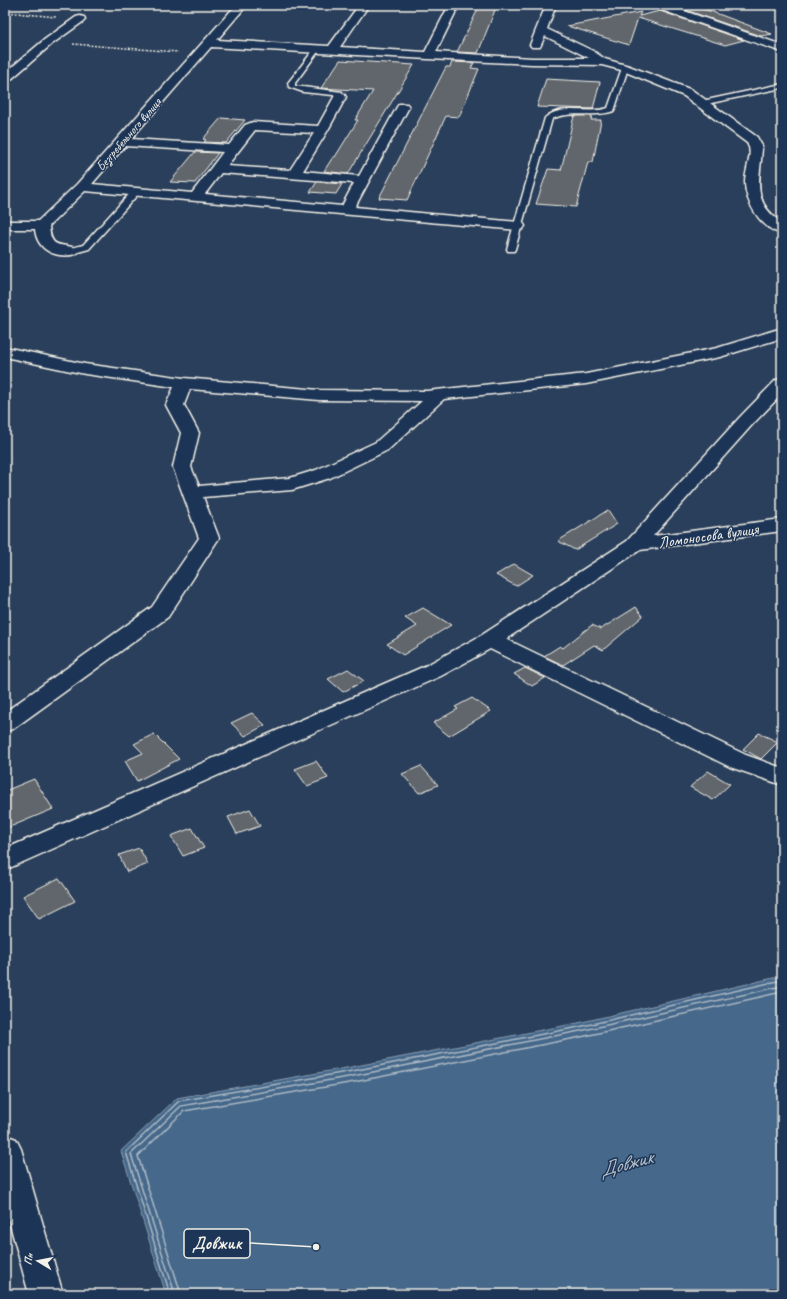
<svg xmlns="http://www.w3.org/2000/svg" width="787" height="1299" font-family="Caveat,sans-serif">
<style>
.water{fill:#45678b;stroke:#8b9eb0}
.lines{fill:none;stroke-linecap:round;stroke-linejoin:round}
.shore{stroke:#aebac3;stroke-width:1.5}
.building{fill:#60666c;stroke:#f4f1e8}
.lane-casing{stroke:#f4f1e8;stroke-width:3}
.street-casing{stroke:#f4f1e8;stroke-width:3}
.path{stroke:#f4f1e8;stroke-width:1.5;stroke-dasharray:2 1.5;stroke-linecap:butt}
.lane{fill:#1d3557;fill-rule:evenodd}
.street{fill:#1d3557;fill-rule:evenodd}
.labels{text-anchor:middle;stroke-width:3;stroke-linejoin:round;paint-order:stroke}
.far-street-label{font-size:13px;fill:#f4f1e8;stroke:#1d3557}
.street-label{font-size:16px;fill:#f4f1e8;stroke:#1d3557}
.near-water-label{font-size:20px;font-style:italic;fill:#b7c1c7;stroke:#1d3557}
.leader{fill:none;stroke:#f4f1e8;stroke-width:1.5}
.callout-dot{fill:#f4f1e8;stroke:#1d3557;stroke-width:1.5}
.callout{fill:#1d3557;stroke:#f4f1e8;stroke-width:1.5}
.callout-label{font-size:17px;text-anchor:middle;font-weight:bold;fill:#f4f1e8}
</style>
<rect width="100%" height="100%" fill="#2a3f5b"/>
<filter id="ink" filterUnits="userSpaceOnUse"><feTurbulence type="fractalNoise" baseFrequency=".025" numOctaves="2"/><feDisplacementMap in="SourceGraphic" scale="8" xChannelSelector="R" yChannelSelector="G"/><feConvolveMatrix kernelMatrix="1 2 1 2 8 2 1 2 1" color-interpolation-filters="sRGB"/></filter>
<g filter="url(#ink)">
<polygon class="water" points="782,976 782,1294 166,1294 121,1151 177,1098 346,1068 578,1023"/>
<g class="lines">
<g class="shore">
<polyline points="170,1294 126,1152 179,1101 347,1072 579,1027 782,980"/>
<polyline points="175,1294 131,1154 181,1106 348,1077 580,1031 782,986"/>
<polyline points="181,1294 138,1156 184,1111 349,1083 581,1037 782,992"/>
</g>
</g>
<g class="building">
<polygon points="480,5 497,5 478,53 457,52"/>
<polygon points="684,5 710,11 772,34 761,36 677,7"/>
<polygon points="660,11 744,40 725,45 638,18 629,45 567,26 641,12 639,16"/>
<polygon points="340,60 414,65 348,174 324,171 333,157 335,157 358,120 355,120 373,91 321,88"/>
<polygon points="452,62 474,63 471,68 479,69 459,117 446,116 407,200 379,198 446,67 450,67"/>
<polygon points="546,79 600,82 593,109 537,107"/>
<polygon points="574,116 592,116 591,120 601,120 593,162 588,162 576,207 536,204 548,169 561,170"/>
<polygon points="221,118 245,120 226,143 204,142 206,140 203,139"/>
<polygon points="195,152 218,153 195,183 170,182"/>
<polygon points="317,182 342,184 336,194 310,192"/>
<polygon points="608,510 617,524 575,550 558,541"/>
<polygon points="514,564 533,575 516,586 496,575"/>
<polygon points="636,607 643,616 603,650 594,645 563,665 544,656 560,646 563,648 592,625 601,629"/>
<polygon points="423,608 451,625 403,655 387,644 417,626 405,618"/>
<polygon points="525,668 545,678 532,686 514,674"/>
<polygon points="348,669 364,681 343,692 328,679"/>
<polygon points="472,698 491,711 449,736 433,723 458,709 455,707"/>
<polygon points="252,713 265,725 245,736 231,723"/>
<polygon points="759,733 778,742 761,759 743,749"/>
<polygon points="154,734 179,759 137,781 125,761 143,753 134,744"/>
<polygon points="316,761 328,778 307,786 295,769"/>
<polygon points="421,766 438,785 419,793 402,774"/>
<polygon points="708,771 730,784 713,800 690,787"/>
<polygon points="34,779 53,809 5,829 5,791"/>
<polygon points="250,809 260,826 237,834 228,817"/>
<polygon points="192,828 204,848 183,856 171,836"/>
<polygon points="139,848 148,864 127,872 119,855"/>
<polygon points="59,878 75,901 39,919 23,896"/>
</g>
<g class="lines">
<defs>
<g id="lane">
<polygon points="315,48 320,49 295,83 295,86 342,92 344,97 343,99 337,99 336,96 333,95 303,92 289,87 288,83"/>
<path d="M625,66L628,68L614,111C594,118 571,110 552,119L515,249L514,251H508L507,249L545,118C561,103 589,115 608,108L622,68Z"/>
<polygon points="782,84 782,88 702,105 698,103 702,101"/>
<polygon points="132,191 135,191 139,193 89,249 71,254 68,253 67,251 68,249 83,245"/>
</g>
<g id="street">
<path d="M236,5H247L217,40L329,46L359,5H369L340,47L425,52L449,5H459L436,52L532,58H589L545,36L540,47H532L530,45L546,5H556L547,29L593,51L605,59L629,66L692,90L757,137L762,146C761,179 749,200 782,223V234C761,229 745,202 745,182C745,170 754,152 747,143L684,96L621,70L602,65L532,64L428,59L211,47L131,139L229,145L245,125L253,122L318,126L334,97L336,94H344L346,97L328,130L303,171L359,176L397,107L399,104H407L409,107L355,207L518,222L523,223L525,226L523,229L518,230L85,191L49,226C51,249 58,243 76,248L78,251L76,254C57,259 37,251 35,229H5V221H38L77,184ZM255,130L314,133L290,170L227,166ZM125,146L223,152L192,193L92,184ZM221,173L354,183L342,206L205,194Z"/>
<polygon points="652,5 667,5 782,45 782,52 653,7"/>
<polygon points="80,16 84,17 85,19 84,21 52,44 9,81 5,83 5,73 44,40 76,17"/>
<path d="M782,328V338L720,357L586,384L444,399L388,450L330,478L292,490L203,497L219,538L168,617L13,729L5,731V712L152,607L199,538L173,467L181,433L166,405L174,387L85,374L5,357V347L85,364L184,378L319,390L427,391L586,374L717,348ZM190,389L319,400L422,401L376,442L316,470L290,478L199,486L191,467L199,433L184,405Z"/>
<polygon points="782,379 782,394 752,425 653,536 782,519 782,531 640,550 506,639 746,755 782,768 782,785 730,767 490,649 441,676 5,870 5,849 425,666 482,635 627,541 740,417 776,380"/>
<polygon points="5,1135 16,1139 21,1149 63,1294 29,1294 5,1206"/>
</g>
</defs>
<use href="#lane" class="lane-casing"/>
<use href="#street" class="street-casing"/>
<g class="path">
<polyline points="5,12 56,17"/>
<polyline points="73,44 178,52"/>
</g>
<use href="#lane" class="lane"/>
<use href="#street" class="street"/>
</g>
</g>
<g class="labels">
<g class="far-street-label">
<text transform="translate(128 134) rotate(-49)" y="5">Безгребельного вулиця</text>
</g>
<g class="street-label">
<text transform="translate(708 535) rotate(-8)" y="6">Ломоносова вулиця</text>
</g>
<g class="near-water-label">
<text transform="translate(626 1163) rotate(-15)" y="7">Довжик</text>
</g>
</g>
<path class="leader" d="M316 1247L250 1243"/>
<circle class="callout-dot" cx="316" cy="1247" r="4"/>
<rect class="callout" x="184" y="1229" width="66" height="29" rx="4"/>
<g class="callout-label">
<text x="217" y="1249">Довжик</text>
</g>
<rect width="787" height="1299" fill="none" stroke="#1d3557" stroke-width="20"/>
<rect x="10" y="10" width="767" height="1279" fill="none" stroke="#f4f1e8" stroke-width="1.5" filter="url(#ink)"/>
<g transform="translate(38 1261) rotate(280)" stroke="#1d3557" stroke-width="3" paint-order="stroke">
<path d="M0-3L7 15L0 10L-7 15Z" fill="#f4f1e8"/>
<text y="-6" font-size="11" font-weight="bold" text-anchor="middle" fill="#f4f1e8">Пн</text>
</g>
</svg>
